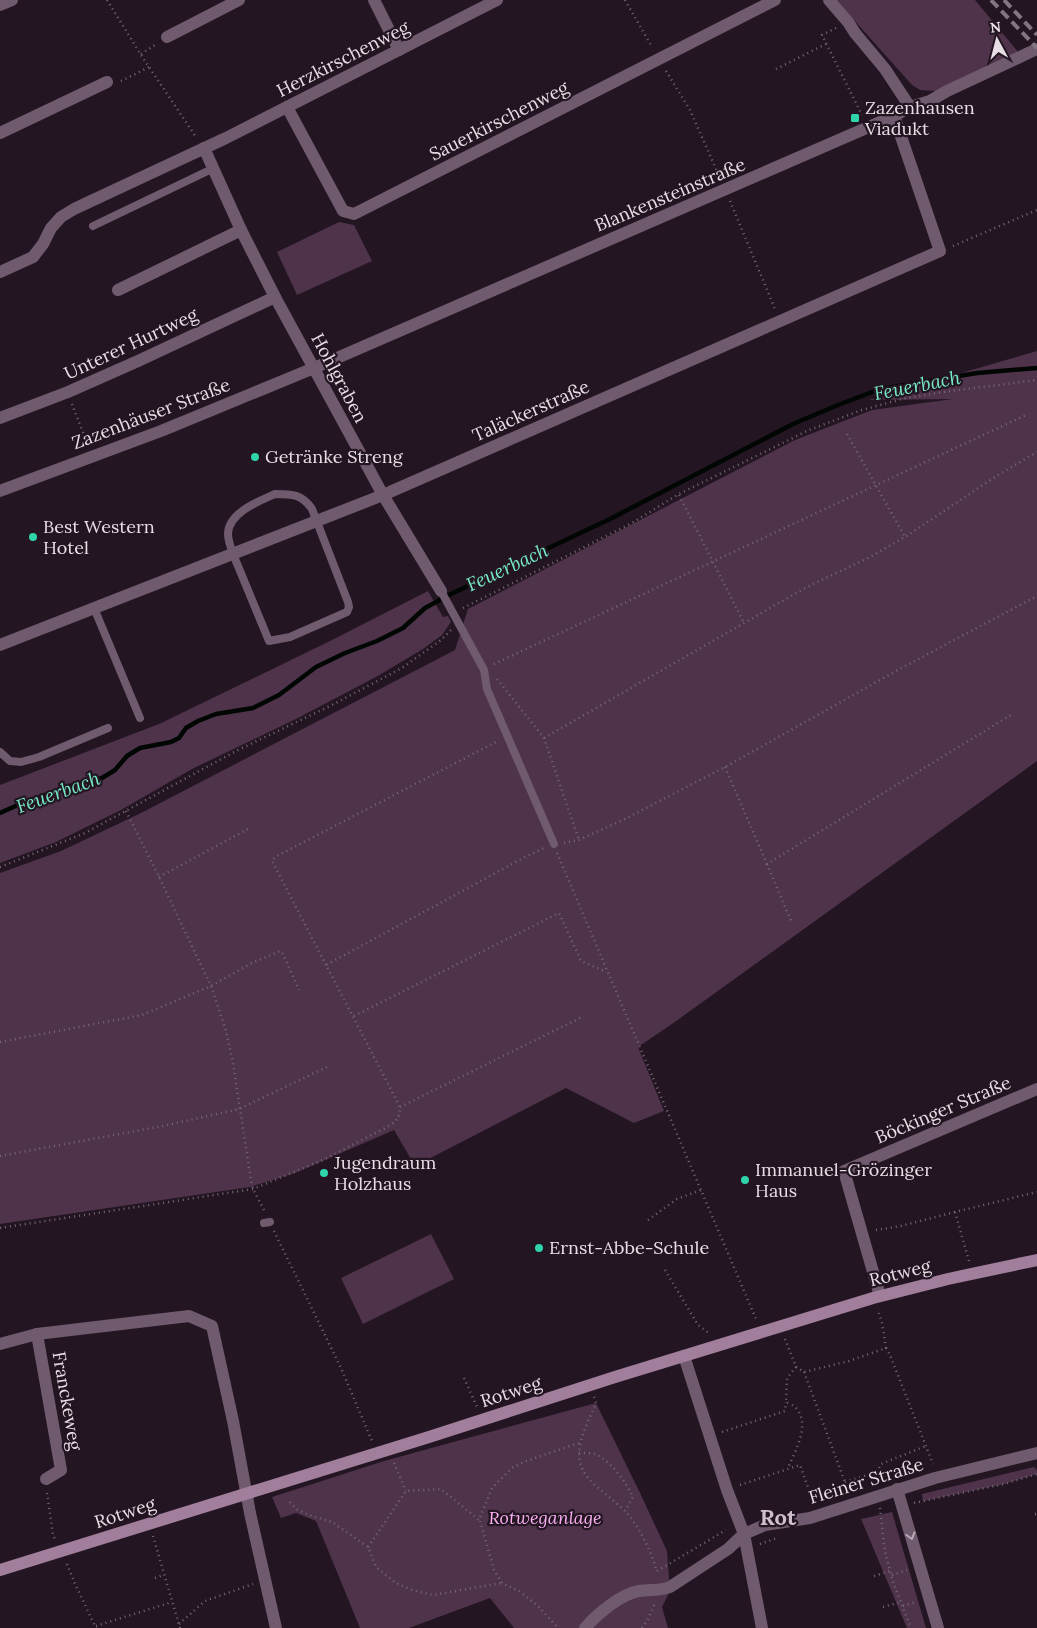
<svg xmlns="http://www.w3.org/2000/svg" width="1037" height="1628" font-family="Lora,serif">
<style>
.green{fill:#4e334b}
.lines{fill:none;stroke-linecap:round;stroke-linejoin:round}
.stream{stroke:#000703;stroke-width:4.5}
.path{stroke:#766a75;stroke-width:2.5;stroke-dasharray:1 4;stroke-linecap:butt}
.service{stroke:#705a6d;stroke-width:8}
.minor{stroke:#705a6d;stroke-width:12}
.secondary{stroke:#a17e9c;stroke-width:12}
.rail{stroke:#827681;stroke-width:4;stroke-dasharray:10 5;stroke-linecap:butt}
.oneway{stroke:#b8a9b6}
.poi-dot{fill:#30d4aa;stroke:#231522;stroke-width:2}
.labels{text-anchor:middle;stroke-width:4.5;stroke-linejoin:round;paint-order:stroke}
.street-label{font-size:18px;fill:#e8dee6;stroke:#231522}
.poi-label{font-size:18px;fill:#e8dee6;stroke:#231522;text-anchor:start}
.park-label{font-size:18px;font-style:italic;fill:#f8aeef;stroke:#231522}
.water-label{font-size:19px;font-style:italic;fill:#76eac5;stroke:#231522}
.district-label{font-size:22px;font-weight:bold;fill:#d0bdcd;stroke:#231522}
</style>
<rect width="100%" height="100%" fill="#231522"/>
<g class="green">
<polygon points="836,0 975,0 1019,53 936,91 920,90 912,85"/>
<polygon points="339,222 354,225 372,261 297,295 277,252"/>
<polygon points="1037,351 1037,761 672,1024 638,1047 664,1111 634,1123 566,1088 415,1166 394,1130 295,1173 250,1187 0,1224 0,873 61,851 141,813 455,650 468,609 795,440 872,410 953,399 869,400"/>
<polygon points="428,591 443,617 448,616 451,622 442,635 423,649 376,677 298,718 192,769 121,810 56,842 0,863 0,785 159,724 330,641"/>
<polygon points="431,1234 454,1279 363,1324 341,1278"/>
<polygon points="596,1403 641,1495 667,1551 670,1591 662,1607 668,1628 514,1628 490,1598 409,1628 360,1628 316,1521 296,1513 281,1518 272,1497 384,1461"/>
<polygon points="1034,1467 1037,1470 1037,1474 1004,1484 923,1501 922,1494"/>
<polygon points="892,1512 926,1628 907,1628 861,1519"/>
</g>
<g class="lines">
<polyline class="stream" points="0,813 20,804 75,784 102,778 115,770 127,756 140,748 171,742 179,738 186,728 198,721 216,714 253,708 279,695 316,667 345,653 377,641 403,628 425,608 451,594 610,519 793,424 838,405 880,389 977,373 1037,368"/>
<g class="path">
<polyline points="107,0 141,55 196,137"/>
<polyline points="625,0 652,47"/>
<polyline points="836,28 822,35 862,115"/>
<polyline points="141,54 155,45"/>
<polyline points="776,69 826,44"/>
<polyline points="666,71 690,110 720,178"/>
<polyline points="121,81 149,67"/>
<polyline points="730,201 775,309"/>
<polyline points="953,246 1037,210"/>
<polyline points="72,404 87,443"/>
<polyline points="847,434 905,537"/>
<polyline points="679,495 744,623"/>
<polyline points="463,608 632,523 679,494 809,430 862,410 902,399 943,392 1037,380"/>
<polyline points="494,664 1028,414"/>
<polyline points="497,679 544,738 579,840"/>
<polyline points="544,738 805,588 872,556 905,537 998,475 1037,452"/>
<polyline points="725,767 767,864 1011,715"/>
<polyline points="126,811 159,877 211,986 226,1031 233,1063 251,1181 253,1189 265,1212"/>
<polyline points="564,843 579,840 623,820 725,767 896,671 1037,596"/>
<polyline points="557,853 756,1319"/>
<polyline points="767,864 791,921"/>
<polyline points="0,867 85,833 238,750 330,706 402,668 441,640 451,630"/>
<polyline points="159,877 248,829"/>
<polyline points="326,965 272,861 275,857 498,741"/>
<polyline points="354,1016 559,913 581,961 602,970 607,970"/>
<polyline points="0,1042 142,1015 211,986 252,963 280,951 283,954 299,990"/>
<polyline points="400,1107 582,1017"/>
<polyline points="0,1156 163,1126 239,1109 329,1066"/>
<polyline points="648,1220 677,1199 701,1190"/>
<path d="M0,1228L253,1189L325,1159L391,1125C398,1119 400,1116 400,1107L326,965L525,857L544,848"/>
<polyline points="876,1230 901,1226 955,1212"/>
<polyline points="274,1231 341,1368 372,1441"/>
<polyline points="969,1261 955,1212 1037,1192"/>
<polyline points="665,1270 698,1325 709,1333"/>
<path d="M785,1339L796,1367L787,1378L786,1402C789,1403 794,1406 796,1408C811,1425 795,1451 788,1468"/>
<polyline points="886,1348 890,1355 933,1464"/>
<polyline points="796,1367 804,1372 849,1361 886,1348 882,1323 878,1310"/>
<polyline points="804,1372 845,1482 844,1493"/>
<polyline points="464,1378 477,1407"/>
<path d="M594,1397L596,1403C585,1430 566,1459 593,1483C603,1493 615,1501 625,1511C640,1527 650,1550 657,1571"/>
<polyline points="722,1432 785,1411 786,1402"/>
<path d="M579,1453C584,1453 591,1453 595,1454C611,1461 626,1482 633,1497L625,1511"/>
<polyline points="394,1463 406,1491"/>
<polyline points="845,1482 877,1472"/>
<polyline points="880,1482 877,1472 881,1464 926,1446"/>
<polyline points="740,1485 800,1465 811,1496 811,1504"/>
<polyline points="47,1493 53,1535 55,1539"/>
<polyline points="290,1502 296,1509 309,1515 332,1522 368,1547 376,1567 396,1583 412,1590 433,1595 502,1583"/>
<polyline points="914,1503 1004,1484 1037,1474"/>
<polyline points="880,1508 885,1552 893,1582 911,1628"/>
<polyline points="1035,1514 1037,1514"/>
<polyline points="480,1521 494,1570 502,1583 519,1591 538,1606 558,1628"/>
<polyline points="153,1536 180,1628"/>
<polyline points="760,1544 777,1538"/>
<polyline points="368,1547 406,1491 441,1489 479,1520 492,1488 512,1468 526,1461 579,1443"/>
<polyline points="67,1564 75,1584 96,1628"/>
<polyline points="657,1571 726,1530"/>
<polyline points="892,1575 907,1570"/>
<polyline points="874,1576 890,1571"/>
<polyline points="155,1578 163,1575"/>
<polyline points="903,1606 916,1602"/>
<polyline points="883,1607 901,1602"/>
<polyline points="179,1624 205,1601 253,1584"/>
<polyline points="96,1626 172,1602"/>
<polyline points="642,1628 648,1619 655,1603"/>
</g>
<g class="service">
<polyline points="93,226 214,168"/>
<path d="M275,494C292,494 302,494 312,509L348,602L349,607L347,612L290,637L269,641L233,554C231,547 228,541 228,534C228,513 259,501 275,494Z"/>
<polyline points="441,591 484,670 487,689 554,844"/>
<polyline points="94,608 140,718"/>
<polyline points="0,752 10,761 21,762 39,757 108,728"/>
<polyline points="264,1223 270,1222"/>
</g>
<g class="minor">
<polyline points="374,0 399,50"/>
<polyline points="829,0 848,22 855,33 885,69 910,107"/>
<polyline points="0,5 12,0"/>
<polyline points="167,37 239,0"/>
<polyline points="287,107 343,211 354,214 775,0"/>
<polyline points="0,133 107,82"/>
<polyline points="204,148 241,230 275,297 383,495 441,591"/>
<polyline points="0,272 33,257 43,244 51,228 61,217 74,209 226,138 497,0"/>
<polyline points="118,290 241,230"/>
<polyline points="0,418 68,392 138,361 275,297"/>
<polyline points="0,491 161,431 314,368 894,116 910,107 930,101 947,91 1037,49"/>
<polyline points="0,645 383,495 940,251 894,116"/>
<polyline points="880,1296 844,1171 1037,1089"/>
<polyline points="37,1334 61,1470 46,1479"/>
<polyline points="0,1344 37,1334 189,1316 212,1326 233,1421 250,1513 276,1628"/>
<polyline points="684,1356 727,1490 744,1534 762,1628"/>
<polyline points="897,1489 938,1628"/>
<path d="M585,1628C597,1614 621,1594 639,1591C650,1589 660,1591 670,1587L728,1549L744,1534L765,1525L810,1518L935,1478L1037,1453"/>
</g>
<polyline class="secondary" points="0,1570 429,1437 615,1377 873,1298 948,1279 1037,1260"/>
<g class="rail">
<polyline points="991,0 1037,48"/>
<polyline points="1004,0 1037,35"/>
</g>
</g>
<defs><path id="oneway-chevron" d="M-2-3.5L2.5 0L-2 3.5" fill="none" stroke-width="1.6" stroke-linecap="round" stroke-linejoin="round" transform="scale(1.25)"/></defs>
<use class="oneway" href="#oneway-chevron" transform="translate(911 1536) rotate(74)"/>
<g class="poi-dot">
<rect x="850" y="113" width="10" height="10" rx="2.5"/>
<circle cx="255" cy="457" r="5"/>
<circle cx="33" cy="537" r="5"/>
<circle cx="324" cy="1173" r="5"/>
<circle cx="745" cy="1180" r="5"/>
<circle cx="539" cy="1248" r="5"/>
</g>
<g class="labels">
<g class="street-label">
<text transform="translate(343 59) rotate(-27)" y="6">Herzkirschenweg</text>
<text transform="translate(499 121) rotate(-27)" y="6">Sauerkirschenweg</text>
<text transform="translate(670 195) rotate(-23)" y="6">Blankensteinstraße</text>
<text transform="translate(131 344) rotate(-25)" y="6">Unterer Hurtweg</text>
<text transform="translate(339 378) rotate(62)" y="6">Hohlgraben</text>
<text transform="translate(531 411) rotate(-24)" y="6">Taläckerstraße</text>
<text transform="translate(151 414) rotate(-21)" y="6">Zazenhäuser Straße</text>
<text transform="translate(943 1110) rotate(-23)" y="6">Böckinger Straße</text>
<text transform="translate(900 1273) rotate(-14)" y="6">Rotweg</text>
<text transform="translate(511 1392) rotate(-18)" y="6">Rotweg</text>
<text transform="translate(67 1401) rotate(80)" y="6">Franckeweg</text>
<text transform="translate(866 1481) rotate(-17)" y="6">Fleiner Straße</text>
<text transform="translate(125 1513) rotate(-18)" y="6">Rotweg</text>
</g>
<g class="poi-label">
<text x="865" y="114">Zazenhausen<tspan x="865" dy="21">Viadukt</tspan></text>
<text x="265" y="463">Getränke Streng</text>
<text x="43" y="533">Best Western<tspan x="43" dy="21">Hotel</tspan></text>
<text x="334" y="1169">Jugendraum<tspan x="334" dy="21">Holzhaus</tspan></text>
<text x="755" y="1176">Immanuel-Grözinger<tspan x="755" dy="21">Haus</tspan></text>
<text x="549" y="1254">Ernst-Abbe-Schule</text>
</g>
<g class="park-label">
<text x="545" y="1524">Rotweganlage</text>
</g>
<g class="water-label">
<text transform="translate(917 385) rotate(-11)" y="7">Feuerbach</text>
<text transform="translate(507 567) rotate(-25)" y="7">Feuerbach</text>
<text transform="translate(58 792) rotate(-20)" y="7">Feuerbach</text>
</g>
<g class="district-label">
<text x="778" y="1525">Rot</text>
</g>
</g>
<g transform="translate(997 40) rotate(353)" stroke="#231522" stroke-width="4" paint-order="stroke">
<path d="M0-4L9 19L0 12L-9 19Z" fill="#e8dee6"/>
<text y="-8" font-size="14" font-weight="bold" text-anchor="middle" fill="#e8dee6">N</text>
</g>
</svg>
